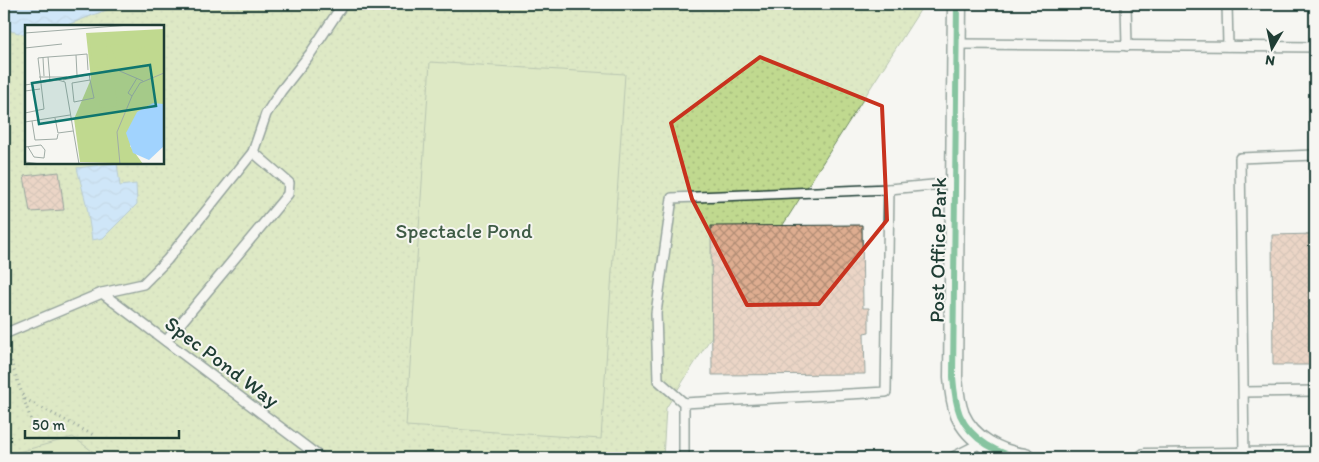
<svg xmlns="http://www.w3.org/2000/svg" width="1319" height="462" font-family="Itim,sans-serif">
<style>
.grass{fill:url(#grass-dots);stroke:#708b62}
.pitch{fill:#c0d98f;stroke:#708b62}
.water{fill:url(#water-waves);stroke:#6d97ad}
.building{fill:url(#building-cross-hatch);stroke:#1f3d34}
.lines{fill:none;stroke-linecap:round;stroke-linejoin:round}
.service-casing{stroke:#1f3d34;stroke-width:12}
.minor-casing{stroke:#1f3d34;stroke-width:21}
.path{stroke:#1f3d34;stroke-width:3;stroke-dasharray:1 4;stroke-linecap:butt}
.service{stroke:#f6f6f2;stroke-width:9}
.minor{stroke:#f6f6f2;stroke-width:18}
.cycleway-casing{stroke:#f6f6f2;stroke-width:9}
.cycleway{stroke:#00873e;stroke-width:6}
.marked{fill:none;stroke:#c8321e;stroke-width:4;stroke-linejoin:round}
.labels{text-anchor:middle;stroke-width:4;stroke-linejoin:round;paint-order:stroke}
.park-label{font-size:21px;fill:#3f5c46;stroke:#f6f6f2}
.street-label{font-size:21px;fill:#1f3d34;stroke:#f6f6f2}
.inset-road{fill:none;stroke:#a0aca6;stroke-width:1}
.view{fill:#0f766e;fill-opacity:0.15;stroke:#0f766e;stroke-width:2.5}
.inset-edge{fill:none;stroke:#1f3d34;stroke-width:2.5}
</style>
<defs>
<pattern id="grass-dots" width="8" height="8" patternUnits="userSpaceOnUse" patternTransform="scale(1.25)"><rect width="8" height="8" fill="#c0d98f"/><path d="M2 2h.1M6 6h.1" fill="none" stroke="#a5bb7c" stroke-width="1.8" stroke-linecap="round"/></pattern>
<pattern id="water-waves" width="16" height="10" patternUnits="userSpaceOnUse" patternTransform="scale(1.25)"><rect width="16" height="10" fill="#a1d3fe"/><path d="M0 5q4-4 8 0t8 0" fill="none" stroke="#8ab6da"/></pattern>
<pattern id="building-cross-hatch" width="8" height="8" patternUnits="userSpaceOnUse" patternTransform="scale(1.25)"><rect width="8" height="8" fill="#dead90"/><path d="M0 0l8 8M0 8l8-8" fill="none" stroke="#b38e76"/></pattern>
</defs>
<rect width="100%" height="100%" fill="#f6f6f2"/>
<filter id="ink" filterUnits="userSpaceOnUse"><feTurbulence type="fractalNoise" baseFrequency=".02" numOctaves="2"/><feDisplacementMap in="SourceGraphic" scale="10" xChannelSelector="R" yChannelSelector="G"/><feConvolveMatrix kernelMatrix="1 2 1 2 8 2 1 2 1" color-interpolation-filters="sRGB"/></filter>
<g filter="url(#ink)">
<polygon class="grass" points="122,4 924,4 666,408 663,458 4,458 4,27 26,34 26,162 162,162 162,26 64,26"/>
<g class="pitch">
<polygon points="430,62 625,74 601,439 406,426"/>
<polygon points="73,437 99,456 99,458 4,458 4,456"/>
</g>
<g class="water">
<polygon points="4,4 122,4 64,26 26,26 26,35 4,29"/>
<polygon points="117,163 120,186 136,184 137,204 103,238 92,240 87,207 77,168"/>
</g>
<g class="building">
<polygon points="59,172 64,210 30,212 24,176"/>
<polygon points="862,225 863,308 869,308 869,332 864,333 865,374 712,375 711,226"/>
<polygon points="1315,234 1315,365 1273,365 1272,235"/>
</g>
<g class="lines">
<defs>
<g id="service">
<polyline points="1126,4 1127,46"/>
<polyline points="1227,4 1228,46"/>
<polyline points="956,44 1315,47"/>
<polyline points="889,189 955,183"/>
<polyline points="102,293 321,458"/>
<polyline points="4,334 102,293 143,284 167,260 253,152 266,114 281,91 310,54 343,4"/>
<polyline points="166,341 288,194 289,183 253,152"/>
<polyline points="1244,392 1315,391"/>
<polyline points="684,458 684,403 658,380 656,313 672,198 889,189 886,392 684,403"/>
<polyline points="951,458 983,442"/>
<polyline points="1244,458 1240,158 1315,155"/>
</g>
<g id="minor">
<path d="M957,4L953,377C954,390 955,402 960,415C971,440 999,455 1025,458"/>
<polyline points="1145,458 1315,456"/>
</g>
</defs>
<use href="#service" class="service-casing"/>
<use href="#minor" class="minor-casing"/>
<g class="path">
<polyline points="6,347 33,426"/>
<polyline points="25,399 95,436"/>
</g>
<use href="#service" class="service"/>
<use href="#minor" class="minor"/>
<defs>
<g id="cycleway">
<path d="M957,4L953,377C954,390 955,402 960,415C971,440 999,455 1025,458"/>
<polyline points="1145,458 1315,456"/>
</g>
</defs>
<use href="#cycleway" class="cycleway-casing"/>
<use href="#cycleway" class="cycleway"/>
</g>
</g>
<path d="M0 0H1319V462H0ZM760,57L882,106L887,220L819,304L747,305L692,199L671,123Z" fill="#f6f6f2" fill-opacity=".55" fill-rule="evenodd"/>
<path class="marked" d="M760,57L882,106L887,220L819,304L747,305L692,199L671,123Z"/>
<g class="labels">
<g class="park-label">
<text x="464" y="238">Spectacle Pond</text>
</g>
<g class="street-label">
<text transform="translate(938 250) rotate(-89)" y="7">Post Office Park</text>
<text transform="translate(222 362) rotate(37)" y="7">Spec Pond Way</text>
</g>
</g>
<g transform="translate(25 25)">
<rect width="139" height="139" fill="#f6f6f2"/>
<path d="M139,4V80L105,121L118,139L55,137L49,94L66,54L61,8Z" fill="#c0d98f"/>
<path d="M80,9L84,42L68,43L64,11ZM98,19L106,29L91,34L85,20ZM122,21L134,27L135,36L119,43L111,25ZM89,49L92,81L75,83L72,50Z" fill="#c0d98f"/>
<path d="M128,78L139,79V121L124,135L108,128L101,108L112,87Z" fill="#a1d3fe"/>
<path class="inset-road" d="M0,8L105,0M0,23L37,19M51,30L62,29L63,45M23,32L51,30L52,50M18,33L19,51M64,48L65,55L47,58L49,77L69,73L65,55M14,52H42M38,55L90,44L118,56M0,60L33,55L40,57L54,139M0,66L15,64M107,71L103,68L112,53M0,88L19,84L13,33L23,32L25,56M30,93L33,108L48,106M7,96L10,115M0,97L45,90M10,115L32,114L33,109M0,122L16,120L20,125L19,133L9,132L3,122M0,137L16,139M95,139L92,107L107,71L115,58L139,48"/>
<path class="view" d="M125,40L131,81L14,99L7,58Z"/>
<rect width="139" height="139" class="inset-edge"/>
</g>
<rect width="1319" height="462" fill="none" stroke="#f6f6f2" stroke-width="20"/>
<rect x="10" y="10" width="1299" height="442" fill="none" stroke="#1f3d34" stroke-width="2" filter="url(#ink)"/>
<g transform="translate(1272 48) rotate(189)" stroke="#f6f6f2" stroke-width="4" paint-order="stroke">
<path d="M0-4L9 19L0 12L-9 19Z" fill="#1f3d34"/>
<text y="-8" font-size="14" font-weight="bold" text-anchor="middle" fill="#1f3d34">N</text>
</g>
<path d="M25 430v8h154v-8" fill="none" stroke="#1f3d34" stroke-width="2.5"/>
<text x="32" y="430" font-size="15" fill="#1f3d34" stroke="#f6f6f2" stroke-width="4" paint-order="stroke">50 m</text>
</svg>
